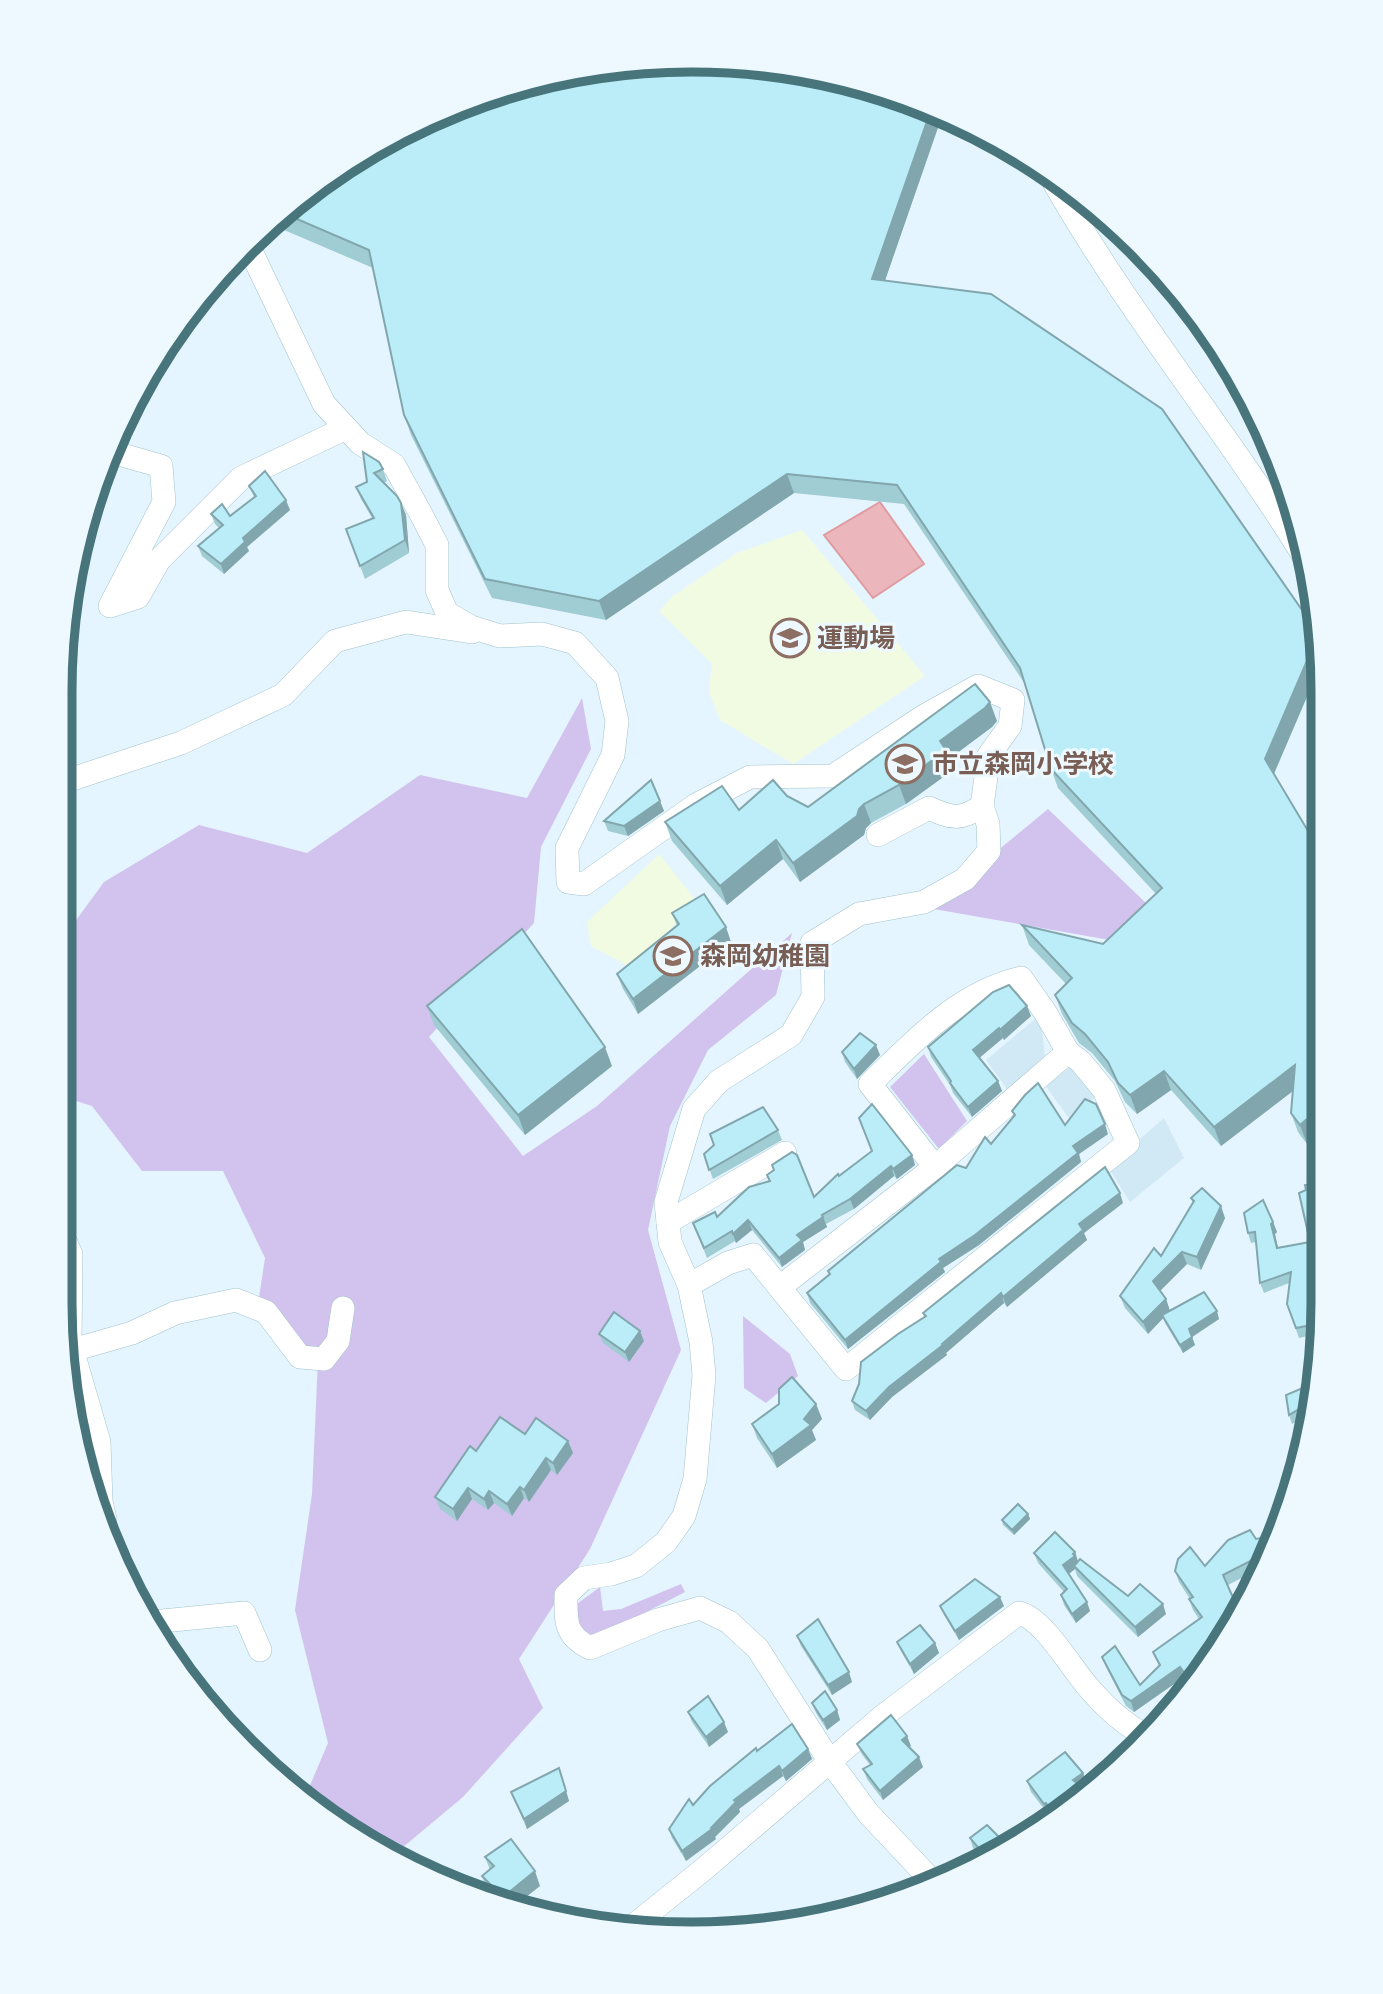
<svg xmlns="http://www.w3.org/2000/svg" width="1383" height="1994" font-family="Signika,'Noto Sans JP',sans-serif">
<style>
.residential{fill:#d0e9f4}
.education{fill:#f1fbe2}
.green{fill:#d2c2ee}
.water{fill:#ebb7bc;stroke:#de9ca1;stroke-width:2}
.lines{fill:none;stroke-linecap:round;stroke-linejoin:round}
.minor-casing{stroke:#a1c3cb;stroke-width:24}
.minor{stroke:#fff;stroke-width:23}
.wall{fill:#a0ccd4}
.shaded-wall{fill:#82a6ad}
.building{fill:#baedf7;stroke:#82a6ad;stroke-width:2}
.labels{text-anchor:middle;stroke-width:6;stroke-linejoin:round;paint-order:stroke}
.education-label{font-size:26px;font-weight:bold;fill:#785e54;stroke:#eef9ff;text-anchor:start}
.rim{fill:none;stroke:#47757b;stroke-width:9}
</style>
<rect width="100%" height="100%" fill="#e5f5ff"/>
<g class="residential">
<polygon points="1040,1015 1045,1056 1007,1089 986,1060"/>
<polygon points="1076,1063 1100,1092 1071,1121 1045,1085"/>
<polygon points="1164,1118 1184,1158 1130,1202 1108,1167"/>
</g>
<g class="education">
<polygon points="802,530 925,676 793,764 720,720 709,692 712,664 659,611 673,596 737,553"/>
<polygon points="659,854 698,903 630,967 591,946 587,922"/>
</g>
<g class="green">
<polygon points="582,698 591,749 541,847 534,923 429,1037 523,1156 597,1106 792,933 776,995 708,1050 670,1126 648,1230 681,1350 590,1549 519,1659 543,1708 463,1797 396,1853 305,1797 328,1743 295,1610 312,1494 318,1359 258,1304 265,1258 223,1171 142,1171 92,1106 60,1096 60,942 104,882 199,825 307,853 420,775 527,798"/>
<polygon points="1048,809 1147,904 1121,942 928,908"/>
<polygon points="924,1054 967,1121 939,1149 890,1087"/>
<polygon points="743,1316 790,1354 798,1376 766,1403 744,1388"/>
<polygon points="681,1584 685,1592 598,1637 579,1630 574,1606 600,1587 603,1611 621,1609"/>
</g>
<polygon class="water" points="880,502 924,564 873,598 824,535"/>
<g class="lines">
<defs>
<g id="minor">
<path d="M1047,170C1124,309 1228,431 1310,566"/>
<path d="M247,243L324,404L360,443L394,465L421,514L437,545V590L447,613L471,627L500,636L542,634L575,643L607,678L617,721L613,755L567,848L568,882L584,884L696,805L750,777L833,776L924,716L978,686L1013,700L1010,726L989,755L982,806L988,824L989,851L965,879L924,902L859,914L812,943L813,997L791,1035L719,1081L694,1109L666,1202L670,1242L689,1285L701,1342L704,1375L695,1479L684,1516L666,1542L636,1566L611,1574L584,1578L566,1595C566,1621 564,1635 590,1648L658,1620L700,1608L729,1622L758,1649L829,1760L868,1813L933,1882"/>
<polyline points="115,453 161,466 164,502 110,606 138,597 159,560 241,478 346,428"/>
<polyline points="60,783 181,743 283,695 335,641 406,622 472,632"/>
<path d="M878,835L929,808C951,818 960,821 982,806"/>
<polyline points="668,1222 785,1153"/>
<polyline points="60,1230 71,1254 70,1342 99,1442 101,1501 105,1519"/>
<path d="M689,1285L728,1263L753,1255L846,1369L1128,1143L1104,1090L1081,1062L1068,1052L1045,1012L1021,978C959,992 914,1041 870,1084L935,1167"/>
<polyline points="780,1287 935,1167 1068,1052"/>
<polyline points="73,1350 132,1333 175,1313 236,1300 266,1312 300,1357 324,1359 338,1341 343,1308"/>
<polyline points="152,1622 244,1613 260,1650"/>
<path d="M635,1928L633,1926L704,1869L883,1716L1019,1613C1043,1618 1072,1669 1089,1688C1106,1708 1125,1725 1148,1737"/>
</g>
</defs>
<use href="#minor" class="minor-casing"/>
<use href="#minor" class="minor"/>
</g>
<g class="wall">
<polygon points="934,108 943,113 885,280 1318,633 1321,664 1274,774 1323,856 1323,1130 1307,1144 1298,1132 1291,1113 1293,1091 1221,1146 1171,1090 1137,1114 1125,1102 1115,1081 1092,1053 1079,1043 1062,1014 1055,995 1066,984 1029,945 1022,925 1103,944 1156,894 1058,788 1051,769 1025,684 904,504 794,493 606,620 492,598 411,435 404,415 373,268 270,224 341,166"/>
<polygon points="363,452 383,469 387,481 384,483 401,503 406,515 409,553 365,579 346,529 372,518 361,499 356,487 367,482"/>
<polygon points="249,486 290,510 247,547 249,551 224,574 202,556 198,546 219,528 215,524 211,514 230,516 254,497"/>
<polygon points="997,721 992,727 949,759 953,770 906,804 871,823 866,828 864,835 800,882 783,859 727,905 672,841 665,822 739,810 787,796 808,807"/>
<polygon points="660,801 664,811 628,836 608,831 604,821"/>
<polygon points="672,913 731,942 638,1014 623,989 617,974 677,926"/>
<polygon points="427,1006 612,1066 525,1135 434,1025"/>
<polygon points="1031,1016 1004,1040 1003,1038 979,1058 998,1081 1002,1091 972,1117 953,1093 950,1085 931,1057 928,1047"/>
<polygon points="842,1052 880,1055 857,1079 845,1062"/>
<polygon points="1012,1111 1065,1125 1108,1134 1079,1154 1081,1162 979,1245 943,1268 945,1272 848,1349 810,1303 807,1293 829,1275 828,1271 966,1168 991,1144 1014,1116"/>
<polygon points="778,1130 782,1140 713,1179 704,1154"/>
<polygon points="912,1155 915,1165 897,1179 894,1176 854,1209 826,1224 827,1227 803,1242 805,1250 782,1267 752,1230 736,1243 735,1241 707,1258 693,1223 717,1217 769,1181 767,1175 814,1197 839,1176"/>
<polygon points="1191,1198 1225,1218 1201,1270 1187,1264 1160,1291 1166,1299 1170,1311 1219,1319 1192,1337 1195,1345 1183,1353 1165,1323 1163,1318 1148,1334 1125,1308 1120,1296 1161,1256 1193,1204"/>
<polygon points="1123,1203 1084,1233 1087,1240 1007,1307 1004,1303 946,1353 947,1355 892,1397 870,1420 855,1410 852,1401 924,1317 923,1313"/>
<polygon points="1273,1222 1277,1232 1275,1234 1278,1248 1324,1303 1320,1333 1299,1338 1287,1304 1289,1283 1264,1293 1260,1283 1256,1242 1251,1243 1248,1233"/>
<polygon points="599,1334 644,1341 629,1362 603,1343"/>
<polygon points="1305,1387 1313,1404 1313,1413 1292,1424 1289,1415"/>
<polygon points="816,1404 822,1419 812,1430 816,1440 777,1468 757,1438 752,1424"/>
<polygon points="525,1434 568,1441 573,1453 557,1475 551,1470 529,1502 524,1498 512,1516 494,1503 488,1510 472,1499 457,1521 440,1509 435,1497 476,1451"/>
<polygon points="1028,1514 1030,1519 1014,1535 1003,1525 1002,1520"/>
<polygon points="1256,1539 1275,1545 1263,1567 1228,1585 1239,1612 1235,1614 1217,1654 1190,1686 1184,1677 1134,1712 1126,1706 1106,1667 1102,1657 1140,1685 1159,1666 1153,1652 1199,1619 1193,1610 1189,1599 1190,1599 1179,1582 1175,1571 1205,1566"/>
<polygon points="1075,1552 1078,1561 1128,1596 1166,1614 1138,1637 1077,1576 1075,1569 1069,1574 1090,1611 1076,1623 1064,1605 1061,1595 1064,1592 1038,1563 1034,1553"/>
<polygon points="940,1606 1004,1606 959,1640 944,1615"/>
<polygon points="797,1636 852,1682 832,1695 801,1646"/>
<polygon points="897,1642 935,1643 939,1653 914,1674 901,1651"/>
<polygon points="812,1703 837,1710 840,1720 827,1730 816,1713"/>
<polygon points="688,1712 728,1732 709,1747 692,1722"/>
<polygon points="857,1744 911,1746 909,1747 923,1767 883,1800 867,1779 863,1769 870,1765 861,1753"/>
<polygon points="808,1749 812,1759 786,1781 783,1776 739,1809 740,1812 715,1837 716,1839 686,1861 672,1838 669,1829 693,1805 757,1751"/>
<polygon points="1083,1773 1087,1784 1082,1788 1084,1789 1048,1814 1031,1792 1027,1781"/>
<polygon points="562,1778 569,1801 527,1829 511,1792"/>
<polygon points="970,1838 1006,1844 984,1860 973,1848"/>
<polygon points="485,1857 540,1886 517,1904 495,1899 487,1891 482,1876 490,1870"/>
</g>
<g class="shaded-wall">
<polygon points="932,107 943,113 879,298 872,279"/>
<polygon points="787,474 794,493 606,620 599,601"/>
<polygon points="286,500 290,510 247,547 249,551 224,574 221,564 243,538"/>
<polygon points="401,503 406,515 409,553 405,540"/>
<polygon points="1318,635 1321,664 1272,778 1265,759"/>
<polygon points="990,702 997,721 992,727 949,759 953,770 906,804 899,785 940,741"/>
<polygon points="660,801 664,811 628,836 624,826"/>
<polygon points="864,804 871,823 866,828 864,835 800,882 793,863"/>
<polygon points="776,840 783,859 727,905 720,886"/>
<polygon points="726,927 731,942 638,1014 633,999"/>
<polygon points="1027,1006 1031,1016 1004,1040 1000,1030"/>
<polygon points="999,1028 1003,1038 977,1060 973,1050"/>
<polygon points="1323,1043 1323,1067 1311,1053"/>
<polygon points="876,1045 880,1055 857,1079 854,1069"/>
<polygon points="605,1047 612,1066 525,1135 518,1115"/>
<polygon points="1295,1065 1302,1084 1221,1146 1214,1127"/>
<polygon points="1164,1071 1171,1090 1137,1114 1130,1095"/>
<polygon points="998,1081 1002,1091 972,1117 968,1107"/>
<polygon points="1323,1105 1323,1130 1307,1144 1300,1125"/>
<polygon points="1105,1124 1108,1134 1079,1154 1081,1162 979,1245 943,1268 945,1272 848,1349 845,1340 1073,1146"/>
<polygon points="912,1155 915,1165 897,1179 893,1169"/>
<polygon points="891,1166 894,1176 854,1209 850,1199"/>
<polygon points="1120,1193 1123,1203 1084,1233 1087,1240 1007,1307 1003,1297 1079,1224"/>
<polygon points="1221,1206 1225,1218 1201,1270 1197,1257"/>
<polygon points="823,1217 827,1227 803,1242 805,1250 782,1267 779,1258 797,1235"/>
<polygon points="748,1220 752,1230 736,1243 733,1234"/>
<polygon points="1273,1222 1277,1232 1275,1234 1280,1258 1277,1248 1271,1224"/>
<polygon points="1182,1252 1187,1264 1158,1293 1153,1281"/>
<polygon points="1001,1293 1004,1303 946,1353 947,1355 892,1397 870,1420 866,1411 889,1387 942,1344"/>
<polygon points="1166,1299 1170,1311 1148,1334 1143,1322"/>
<polygon points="1217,1311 1219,1319 1192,1337 1189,1329"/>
<polygon points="640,1331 644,1341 629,1362 625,1352"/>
<polygon points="1192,1337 1195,1345 1183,1353 1180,1345"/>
<polygon points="816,1404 822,1419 812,1430 816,1440 777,1468 772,1454"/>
<polygon points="568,1441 573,1453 557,1475 553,1463"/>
<polygon points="546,1458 551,1470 529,1502 524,1490"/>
<polygon points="520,1487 524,1498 512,1516 507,1504"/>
<polygon points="468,1488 472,1499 457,1521 453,1509"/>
<polygon points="489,1491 494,1503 488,1510 484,1499"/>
<polygon points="1028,1514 1030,1519 1014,1535 1012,1530"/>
<polygon points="1075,1552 1078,1562 1074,1566 1075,1569 1067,1575 1063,1565"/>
<polygon points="1000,1597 1004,1606 959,1640 955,1631"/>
<polygon points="1087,1602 1090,1611 1076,1623 1072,1614"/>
<polygon points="1163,1604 1166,1614 1138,1637 1135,1627"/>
<polygon points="935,1643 939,1653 914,1674 910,1664"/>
<polygon points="1180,1667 1184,1677 1134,1712 1131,1701"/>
<polygon points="849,1672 852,1682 832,1695 828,1685"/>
<polygon points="837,1710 840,1720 827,1730 823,1720"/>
<polygon points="724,1722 728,1732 709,1747 706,1737"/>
<polygon points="907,1736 911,1746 906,1749 902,1740"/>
<polygon points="808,1749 812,1759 786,1781 782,1771"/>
<polygon points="919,1757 923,1767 883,1800 880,1791"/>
<polygon points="779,1766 783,1776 739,1809 740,1812 715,1837 716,1839 686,1861 682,1851 711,1828 734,1800"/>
<polygon points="559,1768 569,1801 527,1829 524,1819"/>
<polygon points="1083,1773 1087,1784 1077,1792 1073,1780"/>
<polygon points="1046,1803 1050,1813 1048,1814 1044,1804"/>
<polygon points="535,1871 540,1886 517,1904 504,1901 503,1897"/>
</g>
<g class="building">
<polygon points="692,60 815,72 932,107 872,279 991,294 1162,409 1318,633 1318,635 1265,759 1323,856 1323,1043 1311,1053 1323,1068 1323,1105 1300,1125 1291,1113 1295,1065 1214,1127 1164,1071 1130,1095 1118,1083 1108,1062 1085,1034 1072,1023 1055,995 1072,978 1022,925 1103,944 1162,888 1051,769 1020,668 897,485 787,474 599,601 485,579 404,415 369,250 283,213 341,166 450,107 569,72"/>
<polygon points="363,452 379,462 383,469 374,473 397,496 401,503 405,540 360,566 346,529 374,518 356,487 367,482"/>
<polygon points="265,471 286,500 243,538 245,542 221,564 198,546 223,525 211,514 222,504 230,516 256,496 249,486"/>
<polygon points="975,684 990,702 985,708 940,741 946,750 899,785 864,804 859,809 857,816 793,863 776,840 720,886 665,822 722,786 739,810 773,780 787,796 808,807"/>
<polygon points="651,780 660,801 624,826 604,821"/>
<polygon points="704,894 726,927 633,999 617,974 679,924 672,913"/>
<polygon points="522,929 605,1047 518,1115 427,1006"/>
<polygon points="1009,985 1027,1006 1000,1030 999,1028 973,1050 998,1081 968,1107 950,1083 951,1081 928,1047 993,992"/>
<polygon points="860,1033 876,1045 854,1069 842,1052"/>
<polygon points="1038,1083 1065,1125 1085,1099 1096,1104 1105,1124 1073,1146 1078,1153 975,1235 939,1259 941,1262 845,1340 807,1293 830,1274 828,1271 957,1165 966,1168 985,1137 991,1144 1015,1115 1012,1111 1025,1095"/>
<polygon points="872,1104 912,1155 893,1169 891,1166 850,1199 822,1215 823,1217 797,1235 802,1240 779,1258 748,1220 733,1234 732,1231 704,1248 693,1223 715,1212 717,1217 749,1187 770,1181 767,1175 774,1170 772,1165 792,1152 797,1155 814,1197 838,1174 839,1176 872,1151 859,1118"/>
<polygon points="763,1107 778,1130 709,1170 704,1154 714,1145 710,1134"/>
<polygon points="1105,1167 1120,1193 1079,1224 1083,1230 1003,1297 1001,1293 942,1344 943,1345 889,1387 866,1411 852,1401 859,1384 861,1362 898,1334 926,1316 923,1313"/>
<polygon points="1323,1183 1324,1303 1321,1323 1296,1328 1287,1304 1291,1272 1260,1283 1255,1232 1248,1233 1244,1213 1263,1200 1273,1222 1271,1224 1277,1248 1310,1242 1299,1193 1306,1190 1305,1185"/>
<polygon points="1202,1188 1221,1206 1197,1257 1182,1252 1153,1281 1166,1299 1143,1322 1120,1296 1154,1248 1161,1256 1194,1201 1191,1198"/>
<polygon points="1204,1292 1217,1311 1189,1329 1192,1337 1180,1345 1162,1315"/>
<polygon points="614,1312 640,1331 625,1352 599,1334"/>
<polygon points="1318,1363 1315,1389 1307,1367"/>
<polygon points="792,1377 816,1404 804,1419 811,1425 772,1454 752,1424 779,1404 779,1389"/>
<polygon points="1305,1387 1312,1401 1289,1415 1286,1395"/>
<polygon points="500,1417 525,1434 536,1418 568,1441 553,1463 546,1458 524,1490 520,1487 507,1504 489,1491 484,1499 468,1488 453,1509 435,1497 470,1446 476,1451"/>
<polygon points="1018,1504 1028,1514 1012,1530 1002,1520"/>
<polygon points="1250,1530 1256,1539 1278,1535 1272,1550 1223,1575 1235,1602 1230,1605 1237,1617 1217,1654 1192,1684 1180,1667 1131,1701 1122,1695 1102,1657 1115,1646 1140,1685 1160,1665 1153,1652 1202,1617 1189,1599 1193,1597 1175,1571 1178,1559 1190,1547 1205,1566 1228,1540"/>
<polygon points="1055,1532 1075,1552 1073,1554 1075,1556 1063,1565 1087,1602 1072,1614 1061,1595 1067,1589 1034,1553"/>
<polygon points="1080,1559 1128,1596 1140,1584 1163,1604 1135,1627 1074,1566"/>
<polygon points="975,1579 1000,1597 955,1631 940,1606"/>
<polygon points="818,1619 849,1672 828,1685 797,1636"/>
<polygon points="920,1625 935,1643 910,1664 897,1642"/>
<polygon points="825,1691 837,1710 823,1720 812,1703"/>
<polygon points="708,1696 724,1722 706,1737 688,1712"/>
<polygon points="891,1715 907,1736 902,1740 919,1757 880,1791 863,1769 872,1764 857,1744"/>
<polygon points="792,1724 808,1749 782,1771 779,1766 734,1800 736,1802 711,1828 712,1829 682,1851 669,1829 689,1799 693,1805 710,1786 756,1748 757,1751"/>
<polygon points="1065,1752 1083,1773 1073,1780 1084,1789 1052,1812 1046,1803 1044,1804 1027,1781"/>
<polygon points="559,1768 566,1791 524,1819 511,1792"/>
<polygon points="987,1825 1006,1844 987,1858 970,1838"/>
<polygon points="511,1839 535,1871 503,1897 482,1876 494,1866 485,1857"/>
</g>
<defs>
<symbol id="school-ring" viewBox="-11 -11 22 22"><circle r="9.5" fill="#eef9ff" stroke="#8d6e63" stroke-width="1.5"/><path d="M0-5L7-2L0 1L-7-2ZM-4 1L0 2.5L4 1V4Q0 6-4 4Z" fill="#8d6e63"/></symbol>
</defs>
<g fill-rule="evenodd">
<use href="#school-ring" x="768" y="616" width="44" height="44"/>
<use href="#school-ring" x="883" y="742" width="44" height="44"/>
<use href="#school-ring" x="651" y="934" width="44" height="44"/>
</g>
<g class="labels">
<g class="education-label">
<text x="817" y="647">運動場</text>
<text x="932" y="773">市立森岡小学校</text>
<text x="700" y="965">森岡幼稚園</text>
</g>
</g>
<path d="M0 0H1383V1994H0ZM691 72H692A619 619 0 0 1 1311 691V1303A619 619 0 0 1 692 1922H691A619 619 0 0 1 72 1303V691A619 619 0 0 1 691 72Z" fill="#eef9ff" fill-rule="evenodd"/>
<path class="rim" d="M691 72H692A619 619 0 0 1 1311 691V1303A619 619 0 0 1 692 1922H691A619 619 0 0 1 72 1303V691A619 619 0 0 1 691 72Z"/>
</svg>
